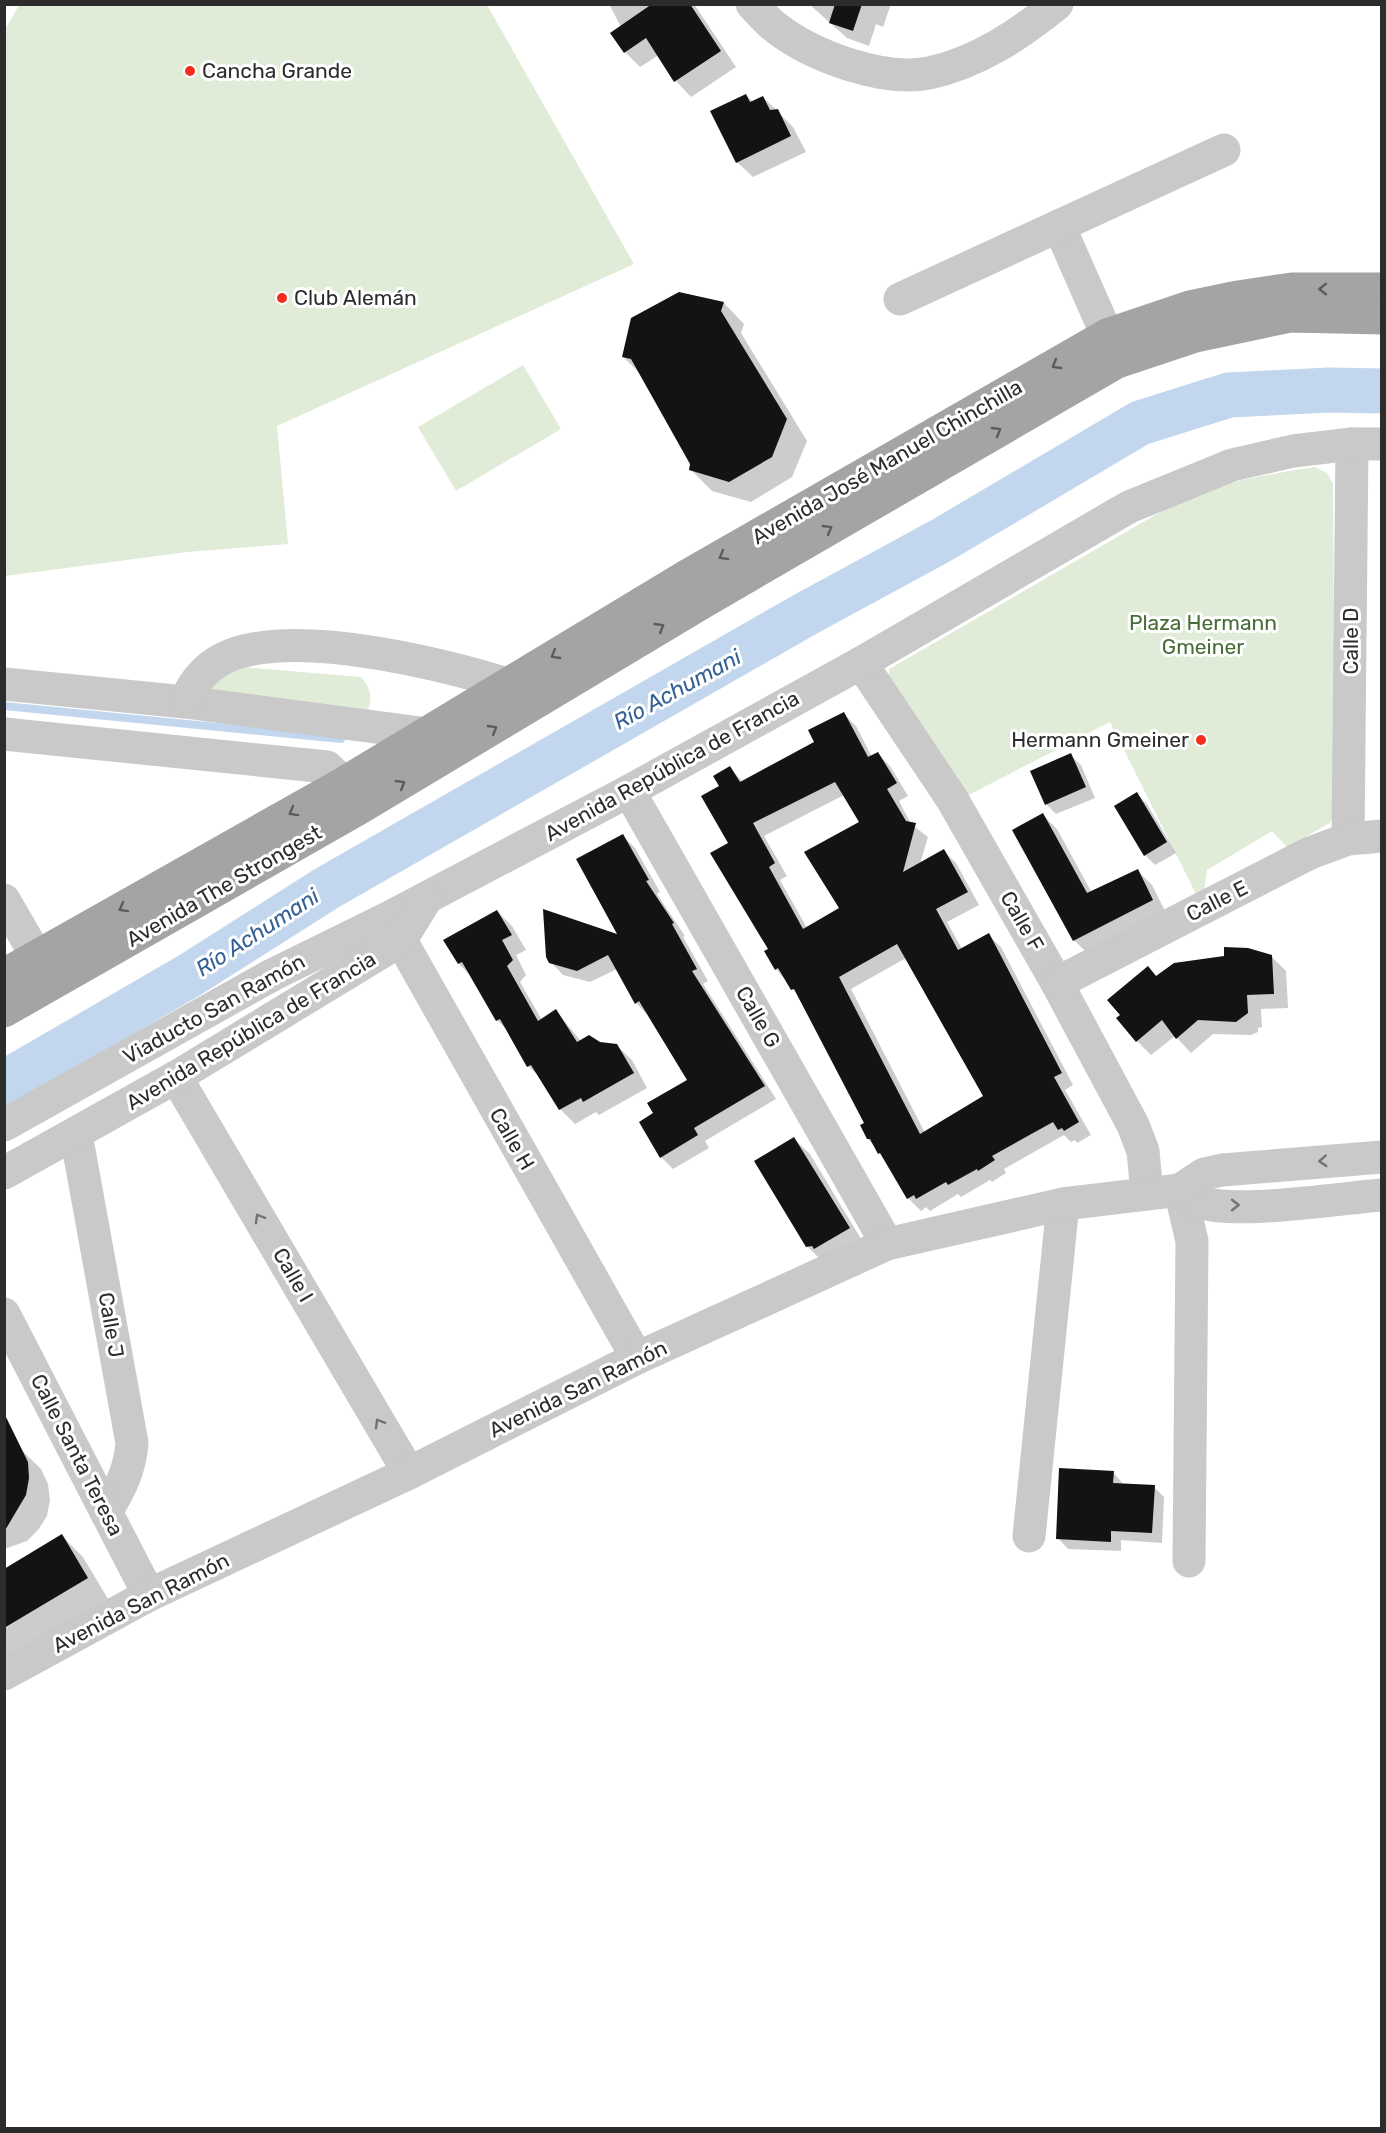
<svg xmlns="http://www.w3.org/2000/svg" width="1386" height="2133" font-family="Rubik,sans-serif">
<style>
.green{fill:#e0ecd8}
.shadow{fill:#0003;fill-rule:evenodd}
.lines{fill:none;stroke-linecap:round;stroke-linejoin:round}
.stream{stroke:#c2d6ee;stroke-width:8}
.river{stroke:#c2d6ee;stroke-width:45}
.building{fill:#131313;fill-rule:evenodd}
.minor{stroke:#c9c9c9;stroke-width:33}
.major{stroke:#a4a4a4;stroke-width:33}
.oneway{stroke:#5c5c5c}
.oneway2{stroke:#737373}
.poi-dot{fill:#f62c1c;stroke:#fff;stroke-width:2}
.labels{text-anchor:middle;stroke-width:6;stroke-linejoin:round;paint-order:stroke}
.poi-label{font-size:21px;fill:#2c2c2c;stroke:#fff;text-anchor:start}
.street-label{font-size:21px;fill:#2c2c2c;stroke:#fff}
.park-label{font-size:21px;fill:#476c36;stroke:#fff}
.water-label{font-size:22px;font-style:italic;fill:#336195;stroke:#fff}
</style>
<rect width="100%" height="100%" fill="#fff"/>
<g class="green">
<polygon points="19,5 487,5 634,264 277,426 288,544 188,552 5,576 4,31"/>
<polygon points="523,365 561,429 456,491 418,427"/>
<path d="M1315,467L1327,473L1333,484L1335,810L1330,823L1287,847L1272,831L1207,870L1204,891L1197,896L1110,722L963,798L889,677V669L1183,499C1227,481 1269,474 1315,467Z"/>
<path d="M219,665L361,677C372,690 373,700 366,715L193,695Z"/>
</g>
<g class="shadow">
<polygon points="609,4 694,4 736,67 691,97 676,81 659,55 640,67 625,52 621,27"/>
<polygon points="809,4 891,4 883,27 876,24 869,46 847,38"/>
<polygon points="746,95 753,102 763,97 793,127 806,152 753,177 737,162"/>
<polygon points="724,303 744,324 741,333 807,441 792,477 751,502 712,491 691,470 692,463 643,376 623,357"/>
<path d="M844,714L856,726L872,757L878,754L890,766L908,796L899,801L911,824L928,837L920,864L944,851L956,863L979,905L947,922L962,949L988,935L1001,947L1073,1085L1065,1090L1091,1135L1077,1143L1075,1140L1071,1142L1064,1135L1004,1169L1006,1173L992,1182L990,1180L961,1197L958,1194L930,1211L926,1207L921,1211L908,1198L886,1160L868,1139L866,1123L801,998L776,969L730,843L721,786L730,768L743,782L816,743ZM844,795L861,823L841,908L807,928L780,880L787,876L764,836ZM906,958L985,1096L925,1133L851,989Z"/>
<polygon points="1070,755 1081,765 1095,798 1056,814 1046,804"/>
<polygon points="1137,794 1147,804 1176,853 1155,865 1145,855"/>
<polygon points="1043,815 1057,829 1092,893 1138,871 1152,885 1167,915 1088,954 1074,940"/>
<polygon points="623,836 635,848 660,892 657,894 685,936 683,937 708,981 703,984 776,1099 705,1141 709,1148 673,1169 661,1157 655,1114 689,1081 648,1015 636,1003 617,969 590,982 563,975 551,962 620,936"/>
<polygon points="497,911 512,926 526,950 516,955 526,975 520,982 542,1020 556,1011 581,1041 616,1045 632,1060 647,1088 599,1115 596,1112 575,1124 560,1109 542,1079 528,1066 511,1034 497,1020 472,977 459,964"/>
<polygon points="1271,956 1286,971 1288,1008 1261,1009 1262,1027 1258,1028 1258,1032 1251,1035 1213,1034 1191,1053 1175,1036 1151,1055 1137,1041 1157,977"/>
<polygon points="794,1139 810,1154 864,1244 823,1262 807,1246"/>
<polygon points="4,1433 41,1469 48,1484 50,1500 47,1516 38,1530 27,1541 4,1549"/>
<polygon points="1113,1472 1124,1485 1154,1487 1164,1497 1162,1543 1121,1540 1121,1551 1068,1549 1058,1538"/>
<polygon points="62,1536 83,1557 108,1599 4,1661 4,1571"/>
</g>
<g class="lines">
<polyline class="stream" points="4,706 341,739"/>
<polyline class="river" points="4,1083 190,975 327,888 804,615 942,540 1140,423 1229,395 1329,390 1382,391"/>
</g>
<g class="building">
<polygon points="652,4 690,4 721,51 674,82 646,38 624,53 610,33"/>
<polygon points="835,4 862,4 853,31 829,23"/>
<polygon points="746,94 750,102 763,96 770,110 778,109 791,136 736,163 710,111"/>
<polygon points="679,292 724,302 721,311 787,419 772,457 729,482 689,470 690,464 631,359 622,357 631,318"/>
<path d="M844,712L868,757L878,752L897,783L887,789L906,821L916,823L903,872L944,849L968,892L936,909L958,950L989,933L1062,1073L1054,1077L1079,1122L1064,1131L1062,1128L1058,1130L1053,1122L992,1156L995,1160L978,1171L977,1169L948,1185L946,1182L916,1199L914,1195L907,1199L880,1153L878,1154L870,1139H867L860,1125L864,1123L794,989L791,990L778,968L775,970L764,951L768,949L710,853L728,843L701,796L719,786L713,776L730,766L740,782L814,742L808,730ZM835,782L859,822L804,852L839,908L803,929L769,867L775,863L753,823ZM897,944L983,1096L920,1134L839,977Z"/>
<polygon points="1071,753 1086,787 1045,805 1030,771"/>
<polygon points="1137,792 1167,842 1144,856 1114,806"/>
<polygon points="1043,813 1087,893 1138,869 1153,900 1073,941 1012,830"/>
<polygon points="623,834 649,880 646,881 674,923 672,924 697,969 692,971 765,1086 694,1128 698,1135 660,1158 639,1122 653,1113 647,1103 687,1080 639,1001 635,1004 608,955 577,971 549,963 546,957 543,909 617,934 576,859"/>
<polygon points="497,910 512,935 502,940 513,960 507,966 538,1021 556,1009 577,1042 589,1035 600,1042 617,1044 634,1073 583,1102 581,1098 559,1110 531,1065 527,1067 500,1019 496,1021 462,962 458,964 443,940"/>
<polygon points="1224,947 1248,948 1272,955 1274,994 1247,995 1248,1013 1236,1022 1198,1020 1176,1039 1162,1020 1136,1042 1116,1018 1120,1015 1107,1000 1148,966 1156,976 1174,963 1224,956"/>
<polygon points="794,1137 850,1228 814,1249 812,1246 806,1247 754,1161"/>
<polygon points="4,1413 28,1462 29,1478 26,1495 4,1532"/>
<polygon points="1059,1468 1114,1471 1113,1483 1155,1485 1152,1533 1111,1531 1111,1542 1056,1539"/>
<polygon points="62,1534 88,1578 4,1628 4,1569"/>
</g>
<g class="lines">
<g class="minor">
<path d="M752,4C760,12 767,21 775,27C812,56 882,82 929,73C977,63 1020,34 1057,4"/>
<polyline points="1059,226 1107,335"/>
<polyline points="900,299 1224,150"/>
<polyline points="861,663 952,799 1057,983 1133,1125 1143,1151 1147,1194"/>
<polyline points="4,684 185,702 428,734 436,747"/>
<path d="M185,702C194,680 208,664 231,655C300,629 438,663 507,684"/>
<polyline points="4,734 327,767 344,783 357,806"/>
<polyline points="629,791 887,1244"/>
<polyline points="1348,839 1352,444"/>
<polyline points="4,900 37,957"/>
<polyline points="390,921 637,1358"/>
<polyline points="1057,983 1310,853 1348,839 1382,836"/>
<polyline points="176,1077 409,1473"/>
<polyline points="4,1125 272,975 388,918 629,791 861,663 1129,507 1232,465 1293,451 1352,444 1382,444"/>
<path d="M76,1134L132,1443C130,1470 120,1489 106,1512"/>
<polyline points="4,1173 176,1077 400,941 426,899"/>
<polyline points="1180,1190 1192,1241 1189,1561"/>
<path d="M1180,1190C1187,1194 1193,1200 1200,1202C1234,1215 1341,1198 1382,1195"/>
<polyline points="4,1314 149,1595"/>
<polyline points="1029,1536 1063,1204"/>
<polyline points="4,1674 149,1595 409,1473 637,1358 887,1244 1063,1204 1180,1190 1204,1174 1222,1170 1382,1157"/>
</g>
<g class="major">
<polyline points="4,975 344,783 687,576 1107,335 1190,307 1238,297 1292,289 1382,289"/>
<polyline points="4,1011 358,809 703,602 1117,362 1195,336 1290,316 1382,318"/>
</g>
</g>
<defs><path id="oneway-chevron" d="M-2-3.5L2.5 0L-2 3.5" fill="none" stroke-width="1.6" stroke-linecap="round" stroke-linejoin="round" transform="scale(1.5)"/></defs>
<g class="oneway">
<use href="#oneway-chevron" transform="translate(1323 289) rotate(180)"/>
<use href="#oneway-chevron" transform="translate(1056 365) rotate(150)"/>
<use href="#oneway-chevron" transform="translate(997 431) rotate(-30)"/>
<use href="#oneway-chevron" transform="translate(828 529) rotate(-30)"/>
<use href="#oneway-chevron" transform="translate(723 556) rotate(150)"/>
<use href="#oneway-chevron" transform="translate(660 627) rotate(-31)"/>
<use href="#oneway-chevron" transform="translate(555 655) rotate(149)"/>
<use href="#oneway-chevron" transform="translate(493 729) rotate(-31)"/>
<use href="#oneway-chevron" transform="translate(401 784) rotate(-31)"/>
<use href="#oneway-chevron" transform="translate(293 812) rotate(151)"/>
<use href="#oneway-chevron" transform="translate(123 908) rotate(151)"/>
</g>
<g class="oneway2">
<use href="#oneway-chevron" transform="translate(1323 1161) rotate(176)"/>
<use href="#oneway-chevron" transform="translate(1235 1205)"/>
<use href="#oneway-chevron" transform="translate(259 1218) rotate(-120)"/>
<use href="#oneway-chevron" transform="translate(379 1423) rotate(-120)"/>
</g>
<g class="poi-dot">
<circle cx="190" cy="71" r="6"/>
<circle cx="282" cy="298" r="6"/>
<circle cx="1201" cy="740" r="6"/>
</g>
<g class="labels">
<g class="poi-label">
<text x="202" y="78">Cancha Grande</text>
<text x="294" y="305">Club Alemán</text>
<text x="1189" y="747" text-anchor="end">Hermann Gmeiner</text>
</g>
<g class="street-label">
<text transform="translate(887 462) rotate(-30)" y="7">Avenida José Manuel Chinchilla</text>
<text transform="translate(1351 641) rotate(-90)" y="7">Calle D</text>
<text transform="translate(672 766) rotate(-29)" y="7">Avenida República de Francia</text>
<text transform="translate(224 886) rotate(-30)" y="7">Avenida The Strongest</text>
<text transform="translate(1217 901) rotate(-27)" y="7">Calle E</text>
<text transform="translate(1022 921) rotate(60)" y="7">Calle F</text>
<text transform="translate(214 1009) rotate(-29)" y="7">Viaducto San Ramón</text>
<text transform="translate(758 1017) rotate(60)" y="7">Calle G</text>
<text transform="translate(251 1031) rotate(-31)" y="7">Avenida República de Francia</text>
<text transform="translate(512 1139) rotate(60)" y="7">Calle H</text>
<text transform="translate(293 1275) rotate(60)" y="7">Calle I</text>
<text transform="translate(111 1325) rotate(80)" y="7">Calle J</text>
<text transform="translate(578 1389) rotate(-26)" y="7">Avenida San Ramón</text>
<text transform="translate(77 1455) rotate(63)" y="7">Calle Santa Teresa</text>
<text transform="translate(141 1603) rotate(-27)" y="7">Avenida San Ramón</text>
</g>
<g class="park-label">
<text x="1203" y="630">Plaza Hermann<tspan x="1203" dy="24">Gmeiner</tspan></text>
</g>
<g class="water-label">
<text transform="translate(677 689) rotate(-29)" y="8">Río Achumani</text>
<text transform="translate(257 932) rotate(-33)" y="8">Río Achumani</text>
</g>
</g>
<rect width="1386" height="2133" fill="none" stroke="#2c2c2c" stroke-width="12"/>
</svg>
